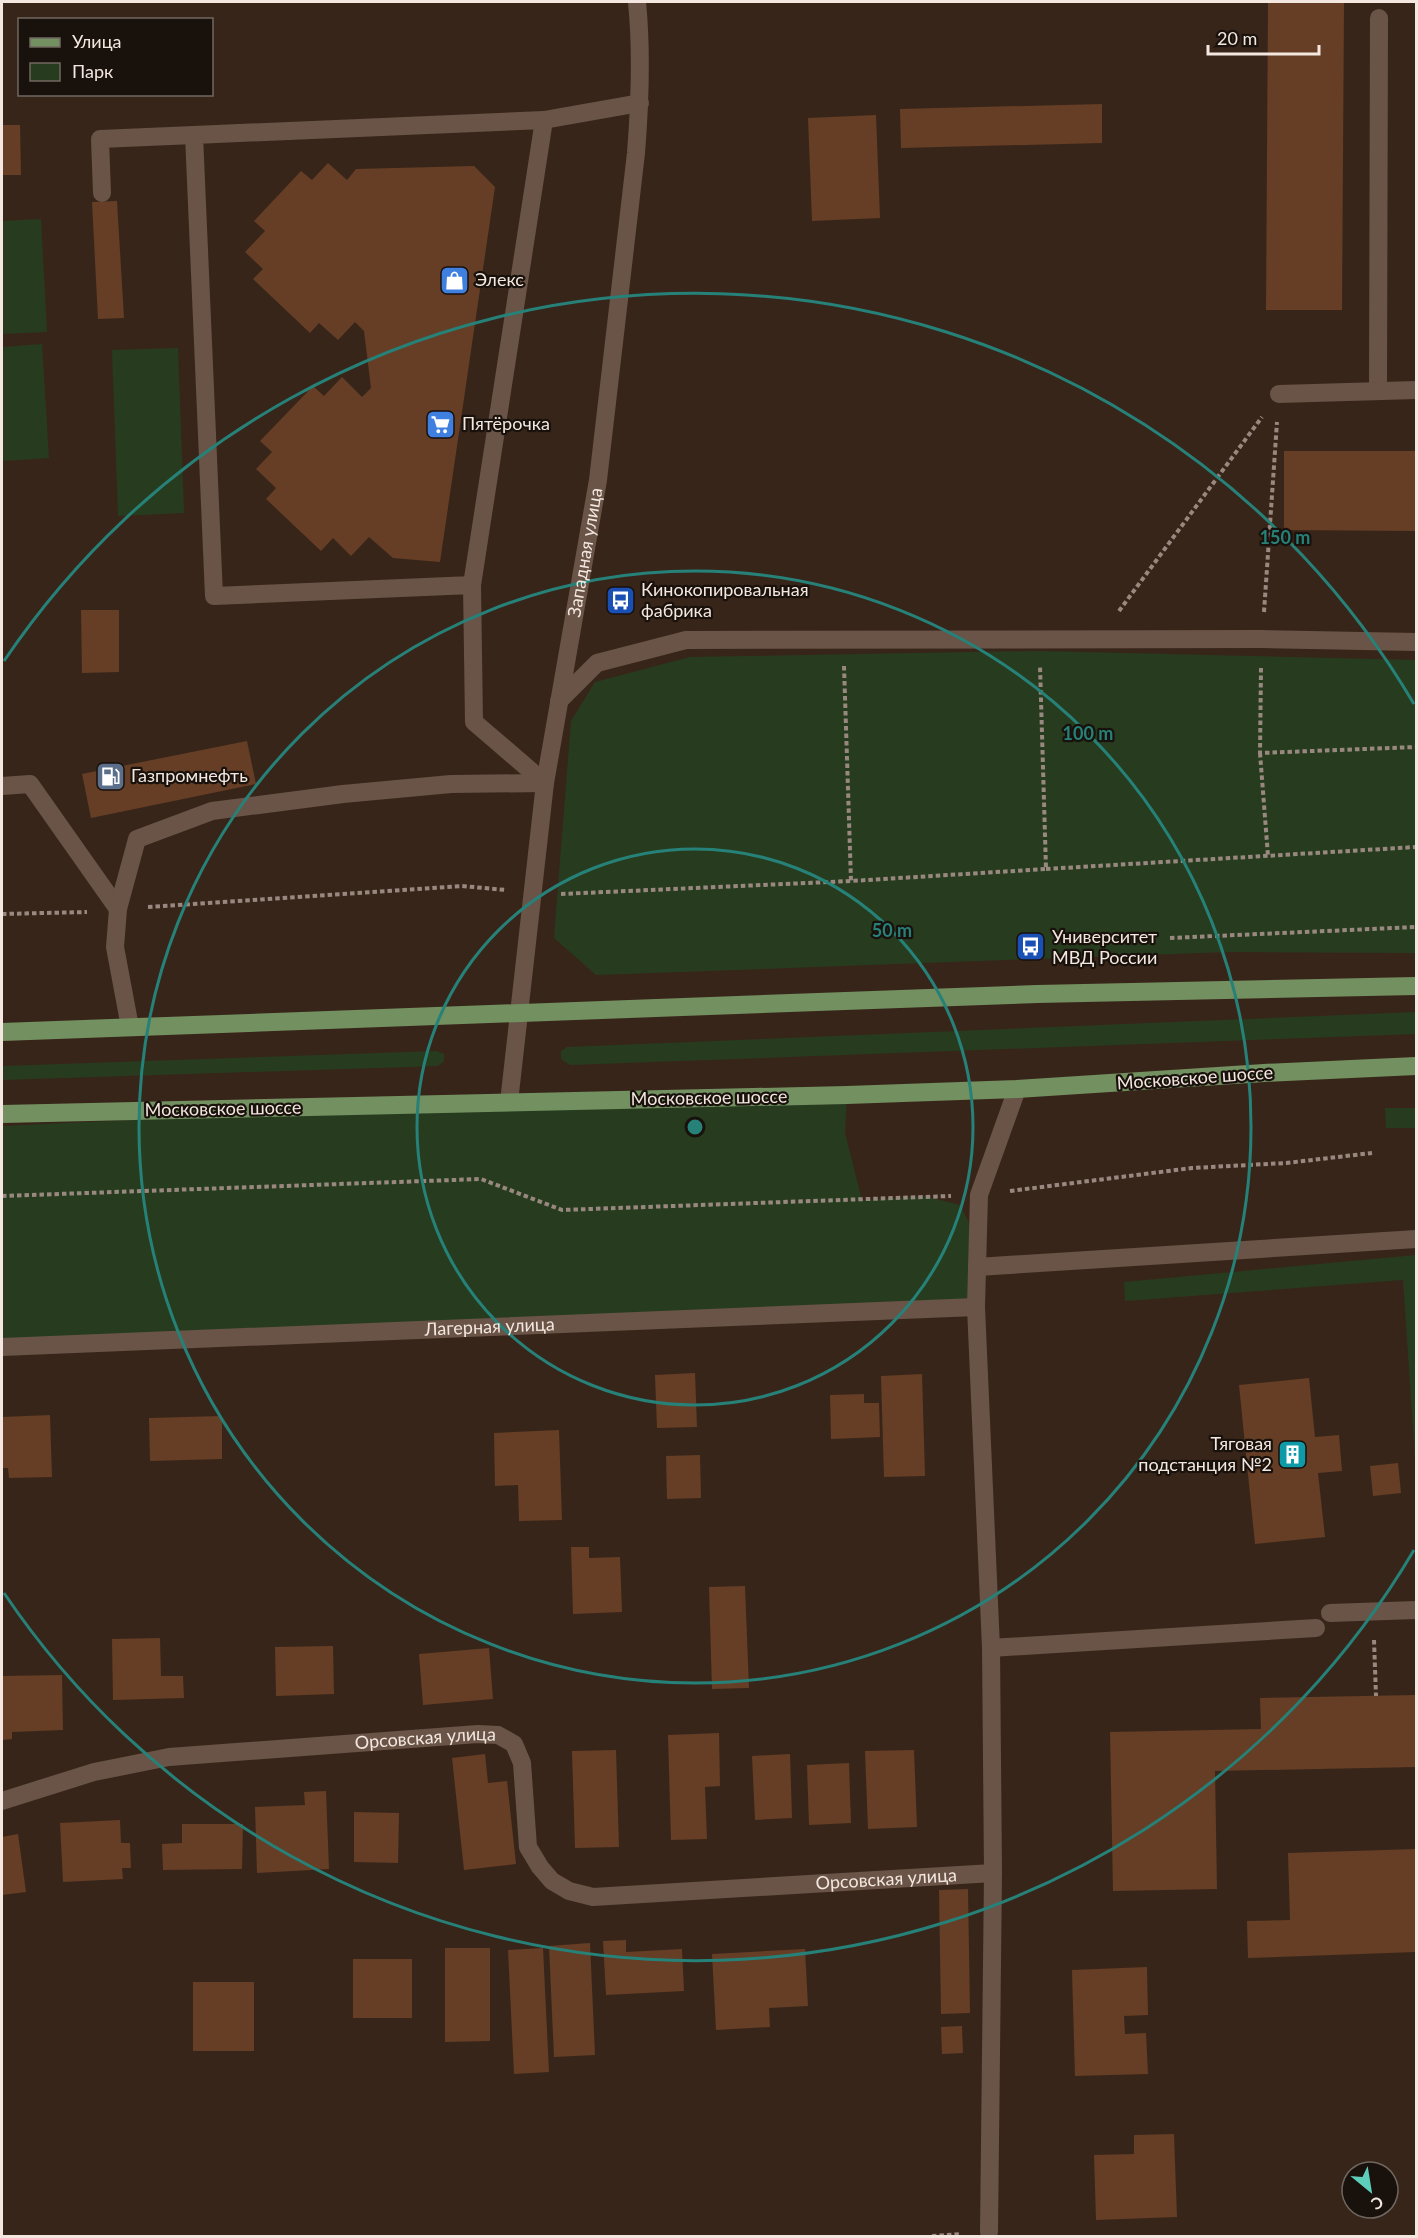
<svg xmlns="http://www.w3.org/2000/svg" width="1418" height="2238" font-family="Lato,sans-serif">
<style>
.green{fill:#273c1f}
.building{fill:#653e25}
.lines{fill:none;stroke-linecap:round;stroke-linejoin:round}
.path{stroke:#98887f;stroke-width:4;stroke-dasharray:4.5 3;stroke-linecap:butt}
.lane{stroke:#695447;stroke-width:18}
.street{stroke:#695447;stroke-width:18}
.secondary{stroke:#695447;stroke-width:18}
.primary{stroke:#739060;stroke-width:18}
.ring{fill:none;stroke:#268179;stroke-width:3}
.labels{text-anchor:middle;stroke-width:4.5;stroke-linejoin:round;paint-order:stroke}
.poi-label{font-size:18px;fill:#f3e7df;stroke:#19110c;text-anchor:start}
.street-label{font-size:18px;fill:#f3e7df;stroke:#19110c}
.centre{fill:#268179;stroke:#19110c;stroke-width:3}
.ring-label{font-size:18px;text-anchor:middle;font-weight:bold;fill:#268179;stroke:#19110c;stroke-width:4.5;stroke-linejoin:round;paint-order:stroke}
</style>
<rect width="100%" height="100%" fill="#38251a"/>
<g class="green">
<polygon points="41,219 47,332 2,334 2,221"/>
<polygon points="42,344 49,458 2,461 2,347"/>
<polygon points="178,348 184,513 118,516 112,350"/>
<polygon points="1039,651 1416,660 1416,953 1227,952 596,975 554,938 571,721 595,682 690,657"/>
<polygon points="1416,1012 1416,1034 570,1065 561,1059 561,1051 567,1047"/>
<polygon points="437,1051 444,1054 444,1061 438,1066 2,1080 2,1066"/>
<polygon points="847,1095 845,1133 862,1200 924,1196 960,1205 978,1241 976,1307 2,1347 2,1126 509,1102"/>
<polygon points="1385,1108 1416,1108 1416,1128 1386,1128"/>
<polygon points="1416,1255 1416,1472 1403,1280 1125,1301 1124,1282"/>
</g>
<g class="building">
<polygon points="1268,2 1344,2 1342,310 1266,310"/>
<polygon points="1102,104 1102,143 901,148 900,109"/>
<polygon points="876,115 880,218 812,221 808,118"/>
<polygon points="2,125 20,125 21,175 2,175"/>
<polygon points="328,163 347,180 356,169 474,166 495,187 440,562 393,558 369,537 351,556 333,538 321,551 266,499 276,488 256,469 272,452 260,441 313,386 324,396 342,377 362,397 371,388 364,331 355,322 338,340 319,323 310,333 253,279 263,269 245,252 265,231 254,221 301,171 312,180"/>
<polygon points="117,201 124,318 98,319 92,202"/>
<polygon points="1284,451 1416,451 1416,531 1284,530"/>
<polygon points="81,610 119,610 119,672 82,673"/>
<polygon points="247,741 256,784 91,818 82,774"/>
<polygon points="695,1373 697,1427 657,1428 655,1375"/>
<polygon points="922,1374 925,1476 884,1477 881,1376"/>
<polygon points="1309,1378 1315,1437 1339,1435 1342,1471 1318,1473 1325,1537 1255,1544 1239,1385"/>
<polygon points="864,1394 864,1403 879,1403 880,1437 831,1439 830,1395"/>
<polygon points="50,1415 52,1477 9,1478 8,1468 2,1468 2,1417"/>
<polygon points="222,1416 222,1459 150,1461 149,1418"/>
<polygon points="559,1430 562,1520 519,1521 518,1485 495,1486 494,1433"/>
<polygon points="700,1455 701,1498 667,1499 666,1456"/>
<polygon points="1398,1463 1401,1493 1373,1496 1370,1466"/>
<polygon points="571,1547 589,1547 589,1558 620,1557 622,1612 573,1614"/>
<polygon points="745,1586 749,1688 712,1689 709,1587"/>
<polygon points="160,1638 161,1676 183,1676 184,1698 113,1700 112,1639"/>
<polygon points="333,1646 334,1694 276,1696 275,1647"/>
<polygon points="489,1648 493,1699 423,1705 419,1654"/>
<polygon points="62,1675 63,1730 12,1732 12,1739 2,1740 2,1676"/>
<polygon points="1416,1695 1416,1767 1215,1771 1217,1889 1113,1891 1110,1732 1261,1729 1260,1698"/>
<polygon points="719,1733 720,1786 705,1787 707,1839 671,1840 668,1735"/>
<polygon points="616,1750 619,1847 575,1848 572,1751"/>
<polygon points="914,1750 917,1827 868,1829 865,1751"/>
<polygon points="485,1754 488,1783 507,1781 516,1864 464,1870 452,1758"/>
<polygon points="790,1754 792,1818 755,1820 752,1756"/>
<polygon points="849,1763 851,1823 809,1825 807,1765"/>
<polygon points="326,1791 329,1869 257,1873 255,1807 305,1805 304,1792"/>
<polygon points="354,1812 399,1813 398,1863 354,1862"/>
<polygon points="120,1820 121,1843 130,1843 131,1868 122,1868 123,1879 63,1882 60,1823"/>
<polygon points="182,1824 243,1824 242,1869 163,1870 162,1844 182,1843"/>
<polygon points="18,1834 26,1892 2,1895 2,1837"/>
<polygon points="1416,1849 1416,1952 1248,1958 1247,1921 1290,1920 1288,1853"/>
<polygon points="968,1889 970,2013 941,2014 939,1890"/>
<polygon points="626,1940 626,1952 682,1949 684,1991 606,1995 603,1941"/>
<polygon points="590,1943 595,2055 554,2057 549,1946"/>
<polygon points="445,1948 490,1948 490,2041 445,2042"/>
<polygon points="543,1948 549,2072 514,2074 508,1950"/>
<polygon points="805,1949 808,2006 769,2008 770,2027 716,2030 712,1954"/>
<rect x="353" y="1959" width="59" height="59"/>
<polygon points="1147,1967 1148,2015 1124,2016 1125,2034 1146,2033 1148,2074 1075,2076 1072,1970"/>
<rect x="193" y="1982" width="61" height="69"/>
<polygon points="962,2026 963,2053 942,2054 941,2027"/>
<polygon points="1174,2134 1177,2217 1096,2220 1094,2155 1134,2154 1134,2135"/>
</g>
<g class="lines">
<g class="path">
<polyline points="1119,611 1262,417"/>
<polyline points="1264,612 1277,422"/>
<polyline points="844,666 851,881 1046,869 1040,666"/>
<polyline points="1261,668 1260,753 1416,747"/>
<polyline points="1260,753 1268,856"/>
<polyline points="1046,869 1416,847"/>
<polyline points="561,894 851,881"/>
<polyline points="148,907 462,886 506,890"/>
<polyline points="2,914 87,912"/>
<polyline points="1170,938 1416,927"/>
<polyline points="1010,1191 1192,1168 1286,1163 1372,1153"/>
<polyline points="2,1196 481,1179 562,1210 951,1196"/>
<polyline points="1374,1640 1376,1696"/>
<polyline points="932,2236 961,2234"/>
</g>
<g class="lane">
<polyline points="544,120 640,103"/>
<polyline points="102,193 100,139 194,135"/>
<polyline points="1378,391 1379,18"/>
<polyline points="1279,394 1416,390"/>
<polyline points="472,585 544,120 194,135 214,596 472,585 474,722 545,783"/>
<polyline points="2,786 30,784 118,909"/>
<polyline points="130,1027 115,947 118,909 137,839 212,811 343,794 451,784 545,783"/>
<polyline points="977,1267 1416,1239"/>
<polyline points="1330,1613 1416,1610"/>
<polyline points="991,1648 1316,1628"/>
<polyline points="989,2232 993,1873 991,1648 976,1307 979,1195 1017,1089"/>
</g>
<g class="street">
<polyline points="559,701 597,663 686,640 1262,639 1416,642"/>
<path id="s1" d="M2,1347L976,1307"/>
<path id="s2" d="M2,1801L94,1772L169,1757L478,1734L498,1735L514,1744L522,1763L528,1847L540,1867L552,1881L569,1891L593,1897L993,1873"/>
</g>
<path class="secondary" id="s3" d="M509,1102L545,783L598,480L636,153C640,103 642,52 637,2"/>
<g class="primary">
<polyline points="2,1032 1037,994 1416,986"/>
<polyline points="2,1114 847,1095 1017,1089 1264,1073 1416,1066"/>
</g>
</g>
<g class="ring">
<circle cx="695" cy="1127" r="278"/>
<circle cx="695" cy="1127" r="556"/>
<path d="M1414 1550A834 834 0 0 1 4 1593M4 661A834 834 0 0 1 1414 704"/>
</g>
<defs>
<symbol id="shop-square" viewBox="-11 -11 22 22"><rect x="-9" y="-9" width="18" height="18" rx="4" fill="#3f7fe0" stroke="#19110c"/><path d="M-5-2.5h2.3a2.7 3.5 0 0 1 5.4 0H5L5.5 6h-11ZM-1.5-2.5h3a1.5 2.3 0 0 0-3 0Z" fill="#fff"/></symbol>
<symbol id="supermarket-square" viewBox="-11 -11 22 22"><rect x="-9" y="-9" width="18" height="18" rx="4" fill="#3f7fe0" stroke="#19110c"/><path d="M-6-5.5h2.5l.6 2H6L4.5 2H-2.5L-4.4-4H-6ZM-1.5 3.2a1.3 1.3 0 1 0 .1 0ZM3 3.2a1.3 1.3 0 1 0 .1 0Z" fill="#fff"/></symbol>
<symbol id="bus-square" viewBox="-11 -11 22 22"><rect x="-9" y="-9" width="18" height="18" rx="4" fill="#1a4fb4" stroke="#19110c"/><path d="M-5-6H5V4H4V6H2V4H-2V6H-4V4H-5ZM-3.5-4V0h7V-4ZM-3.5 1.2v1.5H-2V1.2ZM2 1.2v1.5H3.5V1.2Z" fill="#fff"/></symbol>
<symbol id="fuel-square" viewBox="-11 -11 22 22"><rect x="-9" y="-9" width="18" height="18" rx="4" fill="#5c6f8a" stroke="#19110c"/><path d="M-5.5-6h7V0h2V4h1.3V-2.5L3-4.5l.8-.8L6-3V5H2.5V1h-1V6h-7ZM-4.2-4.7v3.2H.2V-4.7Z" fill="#fff"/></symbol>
<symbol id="building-square" viewBox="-11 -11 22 22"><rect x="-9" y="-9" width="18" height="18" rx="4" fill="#0f9aa8" stroke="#19110c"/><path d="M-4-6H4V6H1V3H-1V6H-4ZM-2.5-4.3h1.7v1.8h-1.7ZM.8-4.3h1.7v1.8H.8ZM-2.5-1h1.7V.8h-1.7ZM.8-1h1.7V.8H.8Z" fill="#fff"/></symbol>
</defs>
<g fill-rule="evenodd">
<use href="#shop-square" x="438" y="264" width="33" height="33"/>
<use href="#supermarket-square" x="424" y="408" width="33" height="33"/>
<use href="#bus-square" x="604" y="584" width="33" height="33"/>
<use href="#fuel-square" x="94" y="760" width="33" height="33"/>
<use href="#bus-square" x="1014" y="930" width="33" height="33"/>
<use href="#building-square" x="1276" y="1438" width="33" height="33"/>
</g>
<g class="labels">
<g class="poi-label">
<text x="475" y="286">Элекс</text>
<text x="462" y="430">Пятёрочка</text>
<text x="641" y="596">Кинокопировальная<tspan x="641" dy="21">фабрика</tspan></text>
<text x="131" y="782">Газпромнефть</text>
<text x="1052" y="943">Университет<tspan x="1052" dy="21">МВД России</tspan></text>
<text x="1272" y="1450" text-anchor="end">Тяговая<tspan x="1272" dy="21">подстанция №2</tspan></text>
</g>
<g class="street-label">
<text dy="6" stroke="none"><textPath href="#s3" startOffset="555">Западная улица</textPath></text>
<text transform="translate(1195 1078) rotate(-4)" y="6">Московское шоссе</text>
<text transform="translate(709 1098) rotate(-1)" y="6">Московское шоссе</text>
<text transform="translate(223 1109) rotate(-1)" y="6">Московское шоссе</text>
<text dy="6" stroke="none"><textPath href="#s1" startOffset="488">Лагерная улица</textPath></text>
<text dy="6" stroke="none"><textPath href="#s2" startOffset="430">Орсовская улица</textPath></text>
<text dy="6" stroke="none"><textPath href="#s2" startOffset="1006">Орсовская улица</textPath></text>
</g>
</g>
<circle cx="695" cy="1127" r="9" class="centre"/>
<g class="ring-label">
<text x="1285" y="544">150 m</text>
<text x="1088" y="740">100 m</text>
<text x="892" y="937">50 m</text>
</g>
<rect width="1418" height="2238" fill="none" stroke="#f3e7df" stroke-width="6"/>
<rect x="18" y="18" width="195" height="78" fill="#19110c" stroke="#706760" stroke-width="1.5"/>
<rect x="30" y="38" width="30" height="9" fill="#739060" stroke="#706760" stroke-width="1.5"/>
<text x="72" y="48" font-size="18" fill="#f3e7df">Улица</text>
<rect x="30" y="63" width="30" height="18" fill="#273c1f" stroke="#706760" stroke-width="1.5"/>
<text x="72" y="78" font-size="18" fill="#f3e7df">Парк</text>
<g transform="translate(1370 2190) rotate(150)"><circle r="28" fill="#19110c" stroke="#706760" stroke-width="1.5"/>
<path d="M0-4.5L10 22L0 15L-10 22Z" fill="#5dceb9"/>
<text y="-9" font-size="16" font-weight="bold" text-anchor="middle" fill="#f3e7df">С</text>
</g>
<path d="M1208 45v9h111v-9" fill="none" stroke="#f3e7df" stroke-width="3"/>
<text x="1217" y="45" font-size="18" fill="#f3e7df" stroke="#19110c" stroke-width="4.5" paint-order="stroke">20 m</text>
</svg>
